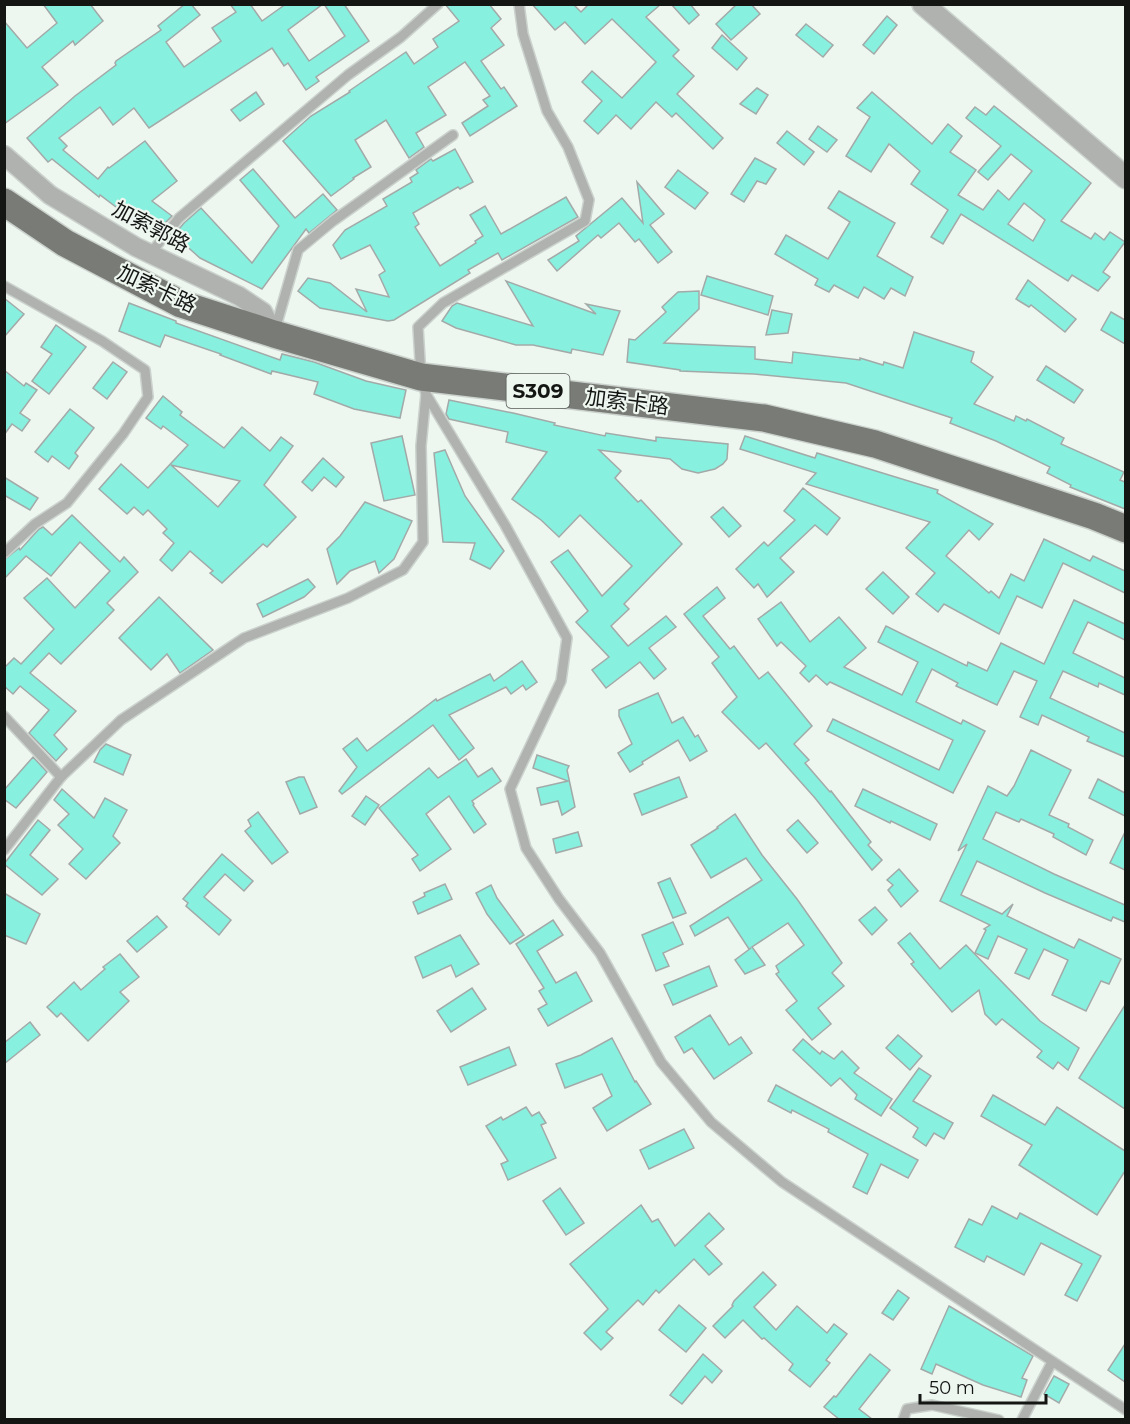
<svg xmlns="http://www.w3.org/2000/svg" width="1130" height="1424" font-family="Montserrat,'Noto Sans SC',sans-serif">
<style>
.building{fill:#88f0df;stroke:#a2aaa8;stroke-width:1.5;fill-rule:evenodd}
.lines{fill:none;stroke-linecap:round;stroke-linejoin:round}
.service-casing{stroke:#cbd2cd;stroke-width:12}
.minor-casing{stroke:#cbd2cd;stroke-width:21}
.tertiary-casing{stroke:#cbd2cd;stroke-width:24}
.primary-casing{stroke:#cbd2cd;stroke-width:30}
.service{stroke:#b0b2af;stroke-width:9}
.minor{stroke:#b0b2af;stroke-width:18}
.tertiary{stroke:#b0b2af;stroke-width:21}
.primary{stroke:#797b76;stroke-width:27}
.labels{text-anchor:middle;stroke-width:4.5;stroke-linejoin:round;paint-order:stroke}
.shield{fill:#eef6f0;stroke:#555956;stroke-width:1.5}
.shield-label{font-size:20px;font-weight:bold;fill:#141614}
.street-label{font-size:21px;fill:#141614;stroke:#eef6f0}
</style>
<rect width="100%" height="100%" fill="#eef6f0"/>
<g class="building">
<polygon points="43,4 90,4 103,21 75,45 73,41 42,67 58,85 4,124 4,21 27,48 57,23"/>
<polygon points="185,4 191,4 200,15 166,42 184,67 221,41 212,28 236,12 230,4 250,4 262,21 286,4 323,4 288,30 309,61 345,36 324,4 344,4 369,41 316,77 319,81 306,90 288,63 284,66 272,48 149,128 134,108 113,125 100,107 59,138 67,146 63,150 98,179 108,167 109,168 145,141 177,181 152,201 172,216 153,235 100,195 99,197 52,159 48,162 27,138 75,96 116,65 115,63 116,61 161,30 158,26"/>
<polygon points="445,4 489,4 501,19 491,28 504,45 481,61 501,89 504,87 517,106 470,136 462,123 488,106 483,100 490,96 465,62 428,87 446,115 416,133 424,147 409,158 386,120 355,140 371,167 353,178 354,179 331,196 283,141 311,116 350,92 349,91 406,52 414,64 438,47 433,39 459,21"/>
<polygon points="532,4 573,4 581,12 589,4 661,4 646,17 679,50 673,56 694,76 677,94 723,138 713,149 676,113 672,117 656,102 631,129 616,115 598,134 584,121 602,101 582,82 592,71 622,98 656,62 612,19 585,44 565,22 555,30"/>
<polygon points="671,4 690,4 699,15 689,24"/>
<polygon points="737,4 751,4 760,14 731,40 716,24"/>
<polygon points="887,16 897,25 874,54 863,45"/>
<polygon points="806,24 833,45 823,57 796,35"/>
<polygon points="722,35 747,58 737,70 712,48"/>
<polygon points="757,88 768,95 756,114 740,104"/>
<polygon points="256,92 264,104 240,121 231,110"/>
<path d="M872,92L932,144L948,124L962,136L950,152L976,170L958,195L983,210L998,190L1009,200L1032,171L1011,154L988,180L978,172L1001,146L966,118L975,107L986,115L994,106L1091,183L1061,221L1091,239L1095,233L1104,240L1110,232L1125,242L1103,272L1110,277L1098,291L1072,275L1068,281L961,214L943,244L931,237L948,210L911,184L920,171L889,144L871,172L846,156L870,117L857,108ZM1024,203L1045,220L1033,241L1008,224Z"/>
<polygon points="818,126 837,140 827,152 809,139"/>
<polygon points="787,131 814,152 804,165 777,143"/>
<polygon points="455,149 473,182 460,189 458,187 413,213 419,224 415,227 440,266 476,243 475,241 483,236 470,215 485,206 501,234 566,197 578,217 502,260 498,253 468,270 470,273 394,320 388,321 320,308 298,291 308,278 330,283 367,312 356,289 389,297 379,275 385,271 370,245 341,259 333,245 345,230 387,206 383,199 412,182 410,178 418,173 416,170 431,159 433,161"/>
<polygon points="755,158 776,169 766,184 757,181 744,202 731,194"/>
<polygon points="253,169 295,218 323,194 337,210 309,233 306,229 262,289 200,258 174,235 184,223 201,208 252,263 279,226 240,180"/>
<polygon points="678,170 708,193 695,209 665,187"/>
<polygon points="637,182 664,214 650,225 672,252 658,263 639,239 635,242 619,223 601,238 598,235 557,271 548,260 579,241 576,236 622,198 643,223"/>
<polygon points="839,191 895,223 877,256 913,277 905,296 891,288 884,299 864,287 858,298 834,285 829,292 815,285 818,279 775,254 786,235 828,259 850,222 828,208"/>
<polygon points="707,276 773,296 768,315 701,295"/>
<polygon points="1028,280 1076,319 1065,332 1031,305 1029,307 1016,299"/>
<polygon points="506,281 596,314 586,304 620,311 603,355 572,349 571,353 533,345 516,345 456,328 442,321 452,306 457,303 533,326"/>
<polygon points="699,291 699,309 664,343 755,347 755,359 792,363 793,352 860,360 860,358 883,365 884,362 903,368 914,332 974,352 971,362 993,377 974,404 1014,421 1016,416 1026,421 1027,419 1064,438 1061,444 1124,472 1120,480 1125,482 1125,509 1070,487 1071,485 1047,473 1050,467 996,441 950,423 952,418 846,383 754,374 680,371 680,370 627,362 629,339 635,340 666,312 662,307 678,292"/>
<polygon points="4,298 24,314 4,337"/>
<polygon points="129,303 176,321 176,323 280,360 282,354 314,362 366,381 406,390 400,418 354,409 314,394 318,382 272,371 271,374 220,355 221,354 165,335 160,347 119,331"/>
<polygon points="772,310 792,314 788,333 766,335"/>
<polygon points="1111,312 1125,320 1125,344 1101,330"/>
<polygon points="56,325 86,347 49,394 32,381 52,354 41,347"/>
<polygon points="113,362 127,372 107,399 93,388"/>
<polygon points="1046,366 1083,390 1074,403 1037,380"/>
<polygon points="4,370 24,386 26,383 37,390 20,413 30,420 22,431 12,424 4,435"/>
<path d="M163,396L182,412L180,415L224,448L242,427L270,451L281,437L293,446L264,485L296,517L267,547L263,544L222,583L210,573L213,571L190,551L172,571L160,560L174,543L163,533L167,529L148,510L143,515L134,507L127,514L99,489L121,464L148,488L188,445L163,426L161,429L146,418ZM171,465L240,481L218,507Z"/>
<polygon points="449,400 513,413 555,423 554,425 605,436 606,433 656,441 656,437 728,444 727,459 723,464 715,469 698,473 682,469 670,459 599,450 621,471 615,478 638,502 641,500 682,544 624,604 629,609 611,626 628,646 666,616 676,627 649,648 666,669 654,679 640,662 606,688 592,670 609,657 576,622 588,611 551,562 568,550 602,596 632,566 580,515 559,537 541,520 512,499 547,452 506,442 508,432 449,419 446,414"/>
<polygon points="70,409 94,428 75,453 78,456 69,469 52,456 48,462 35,452"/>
<polygon points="402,436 415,495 384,501 371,443"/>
<polygon points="745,436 815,458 817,453 938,490 937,493 993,524 979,540 969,530 946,556 989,593 991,591 999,598 1011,574 1024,581 1044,539 1090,561 1093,556 1125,571 1125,593 1063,563 1042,608 1017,596 999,634 944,604 938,612 916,594 935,573 906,548 930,522 806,484 816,473 740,449"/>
<polygon points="445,450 465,496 504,551 490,569 470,559 475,543 443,542 434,453"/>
<polygon points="323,458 344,477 336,487 324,477 312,491 302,482"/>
<polygon points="4,477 38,498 30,510 4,495"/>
<polygon points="803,488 840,518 827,535 815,525 780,558 794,572 767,597 758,584 754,588 736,569 764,542 768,546 795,520 784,511"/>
<polygon points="365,502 412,521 394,559 379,573 375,561 350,571 337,584 327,549 340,536"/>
<polygon points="723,507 741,526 729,537 711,517"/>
<polygon points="72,515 120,562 124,557 138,572 107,603 114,610 61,664 49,653 30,673 76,711 54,735 67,749 56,761 29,733 49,710 20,686 13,694 4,686 4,668 14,658 21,664 54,629 24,598 47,578 75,608 110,571 80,542 51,576 26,556 4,579 4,560 19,548 20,550 39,529 43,527 52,535"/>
<polygon points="883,572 909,597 893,614 866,589"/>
<polygon points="308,579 315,587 304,597 263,617 257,604"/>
<polygon points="717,587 725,598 703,616 730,649 734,646 759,679 768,672 812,726 794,744 809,760 805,763 830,792 831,791 871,842 868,845 882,860 872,870 815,798 766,743 759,749 722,712 737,697 712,663 719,657 684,614"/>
<polygon points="159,597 213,650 180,673 167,654 151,670 119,638"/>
<polygon points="1074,600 1125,624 1125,640 1088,622 1073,653 1125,678 1125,695 1099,683 1098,687 1063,671 1050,698 1125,733 1125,757 1087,741 1089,737 1042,715 1038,725 1020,717 1037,681 1014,671 997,705 956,686 958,683 932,669 916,702 961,724 963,720 985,731 953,793 827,731 833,719 939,770 953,740 830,682 827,685 816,675 809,682 800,673 806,666 781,642 777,646 758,619 781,602 810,642 839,617 866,648 844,667 902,695 918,662 878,642 886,626 967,666 968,662 987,671 1001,643 1044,664"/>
<polygon points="522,661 537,682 526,690 523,685 511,694 506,687 449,715 474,748 459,760 433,725 342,794 339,791 357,767 343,749 357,738 367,751 436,699 437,701 490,674 494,681"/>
<polygon points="658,693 672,723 683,717 695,737 698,735 707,751 690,761 678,740 642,762 643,764 630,772 618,753 632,744 619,716 619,710"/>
<polygon points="106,744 131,755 123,775 94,762 100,750"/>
<polygon points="1031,750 1071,770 1049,815 1069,824 1068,827 1093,840 1086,855 1053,837 1054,834 1021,819 1019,822 996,812 983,839 1054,874 1125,905 1125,922 1113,917 1111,921 1045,893 977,861 961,895 1002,914 1013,904 1007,916 1074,948 1079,939 1121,959 1109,984 1101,981 1086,1011 1052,995 1068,960 1044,949 1029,979 1015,973 1027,949 998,936 988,959 975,953 986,930 984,929 990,925 940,901 967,844 958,851 988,786 1007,796 1014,786"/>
<polygon points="537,755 569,766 567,770 575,807 562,815 558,801 541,805 537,788 568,781 533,768"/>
<polygon points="33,757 47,772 16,808 4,799 4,790"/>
<polygon points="466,759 478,777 492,768 501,781 472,801 474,804 473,805 486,824 474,833 449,796 426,814 451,849 420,871 412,859 418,855 379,808 429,768 438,778"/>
<polygon points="299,777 304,777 317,807 300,814 286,782"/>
<polygon points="679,777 687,797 642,815 634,794"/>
<polygon points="1098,779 1125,793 1125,816 1089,798"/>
<polygon points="62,789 94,818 105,798 127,810 113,836 120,843 86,879 69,864 83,849 58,825 69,814 54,800"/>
<polygon points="863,789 937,824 930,840 891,821 890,823 855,806"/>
<polygon points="366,796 379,805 365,825 352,816"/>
<polygon points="258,812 288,852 272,864 245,831 251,826 248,820"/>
<polygon points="735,814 762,855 797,899 842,963 832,973 844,986 818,1008 831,1024 812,1040 786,1010 797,1001 776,974 779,972 776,966 804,945 788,923 752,947 765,965 745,974 735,960 751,948 749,949 728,917 695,936 690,926 762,880 746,858 711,878 691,845 718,828 717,827"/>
<polygon points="38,820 50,830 30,855 58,879 42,895 4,864"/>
<polygon points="798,820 818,843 807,853 787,830"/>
<polygon points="578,832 582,846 556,853 553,839"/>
<polygon points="1125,832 1125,870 1110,863"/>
<polygon points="222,854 253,881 244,891 225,874 204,897 231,920 219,935 186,906 188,903 183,899"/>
<polygon points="899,869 918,891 901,907 888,890 893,885 887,880"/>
<polygon points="670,878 686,913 673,918 658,883"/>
<polygon points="445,884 452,899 418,914 413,902 425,896 424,893"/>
<polygon points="491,885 497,898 524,935 510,944 487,914 476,893"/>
<polygon points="4,893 40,914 26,944 4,935"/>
<polygon points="875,907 887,920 872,935 859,920"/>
<polygon points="157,916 167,927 137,952 127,941"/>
<polygon points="553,920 563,935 537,951 556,983 576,972 592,1001 548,1026 538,1009 547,1004 539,991 544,988 516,944"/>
<polygon points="673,922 683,944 663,953 669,966 656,971 642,935"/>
<polygon points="910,933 940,969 966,945 1040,1021 1079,1048 1068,1070 1058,1062 1053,1069 1037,1057 1042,1051 1002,1019 996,1025 985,1014 979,990 952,1012 911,964 914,962 898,943"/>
<polygon points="460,935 479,964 456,977 451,965 423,978 415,957"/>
<polygon points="120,954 139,977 120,992 129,1001 88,1041 61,1013 57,1017 47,1007 74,982 81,990 105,969 103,967"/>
<polygon points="709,966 717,986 673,1005 664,985"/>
<polygon points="472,988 486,1009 451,1032 437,1011"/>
<polygon points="1125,1005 1125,1109 1079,1078"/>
<polygon points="710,1015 729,1045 741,1037 752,1053 714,1079 692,1048 684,1053 675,1037"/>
<polygon points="30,1022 40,1035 4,1064 4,1043"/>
<polygon points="898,1035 922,1056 910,1070 886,1048"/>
<polygon points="612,1038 635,1082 636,1081 651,1104 607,1131 593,1108 612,1096 602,1074 565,1088 556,1064 581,1055"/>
<polygon points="803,1039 820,1054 822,1051 834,1059 842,1051 859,1068 854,1073 892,1099 881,1116 855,1099 857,1095 840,1078 831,1086 793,1050"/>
<polygon points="509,1047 516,1065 468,1085 460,1067"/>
<polygon points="919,1068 931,1076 913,1101 953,1123 944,1139 934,1133 926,1146 913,1137 918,1128 890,1108"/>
<polygon points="776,1085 918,1160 908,1178 881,1164 867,1194 853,1187 868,1154 828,1132 829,1129 792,1110 791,1113 768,1101"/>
<polygon points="993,1095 1045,1125 1057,1107 1125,1151 1125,1171 1097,1215 1019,1165 1032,1145 981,1116"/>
<polygon points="526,1107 532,1116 539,1112 546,1123 541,1125 556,1158 508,1180 501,1164 508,1161 486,1126 501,1117 503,1120"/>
<polygon points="684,1129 694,1148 649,1169 640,1150"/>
<polygon points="560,1188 584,1223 566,1235 543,1201"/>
<polygon points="641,1205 652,1222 658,1219 675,1246 709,1213 724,1229 705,1246 722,1264 709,1275 694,1259 659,1293 656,1290 643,1305 638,1300 606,1332 613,1338 601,1350 584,1333 608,1309 570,1264"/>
<polygon points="992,1206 1017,1219 1020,1213 1101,1256 1077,1301 1065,1295 1082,1264 1041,1243 1024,1275 987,1256 984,1262 955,1247 969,1219 982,1225"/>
<polygon points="763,1272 776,1285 754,1307 776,1330 797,1306 827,1333 834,1324 847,1334 826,1360 830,1363 810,1387 789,1370 793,1364 764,1338 762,1339 743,1320 725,1338 713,1326 733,1306 732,1305 734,1301"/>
<polygon points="898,1290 909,1298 893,1320 882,1313"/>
<polygon points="679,1305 706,1328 686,1352 659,1330"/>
<polygon points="949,1306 1033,1356 1022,1378 1027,1380 1021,1397 983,1385 936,1364 932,1374 921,1369"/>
<polygon points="1125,1344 1125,1382 1108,1370"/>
<polygon points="703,1354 722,1371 712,1383 705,1376 682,1404 670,1395"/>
<polygon points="870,1354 890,1370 859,1409 872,1419 839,1419 824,1407 834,1396 836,1397"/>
<polygon points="1054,1376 1069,1384 1059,1403 1044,1394"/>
</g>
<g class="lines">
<defs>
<g id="service">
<polyline points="519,4 523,34 547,111 568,147 589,200 585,221 443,303 418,327 421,377 426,394 505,525 567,638 561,681 510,789 526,848 559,899 600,953 661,1062 711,1122 782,1182 1126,1410"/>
<polyline points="150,254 179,218 348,75 401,37 438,4"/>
<polyline points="4,286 102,341 145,370 148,397 123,434 67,503 35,524 4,553"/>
<polyline points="275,330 298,250 333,221 453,135"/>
<polyline points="4,716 61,777"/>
<polyline points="4,850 61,777 121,720 244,638 348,598 403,570 423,542 421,446 426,394"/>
<polyline points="903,1420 907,1409 932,1405 999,1420"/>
<polyline points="1022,1420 1052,1362"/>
</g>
<polyline id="minor" points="4,155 50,195 136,247 239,296 263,312 274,334"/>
<polyline id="tertiary" points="923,4 1126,178"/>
<polyline id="primary" points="4,202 65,243 181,304 274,334 421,377 764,418 875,444 1094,516 1126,529"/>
</defs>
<use href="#service" class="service-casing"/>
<use href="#minor" class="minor-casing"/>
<use href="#tertiary" class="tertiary-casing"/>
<use href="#primary" class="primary-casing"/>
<use href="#service" class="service"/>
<use href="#minor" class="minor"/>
<use href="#tertiary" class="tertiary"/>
<use href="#primary" class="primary"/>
</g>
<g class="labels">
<rect class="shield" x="506.5" y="374" width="63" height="34" rx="4.5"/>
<g class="shield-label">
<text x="538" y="398">S309</text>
</g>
<g class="street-label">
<text transform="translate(151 227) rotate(28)" y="7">加索郭路</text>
<text transform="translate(157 289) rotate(25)" y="7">加索卡路</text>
<text transform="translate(627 402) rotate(7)" y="7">加索卡路</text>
</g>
</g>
<rect width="1130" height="1424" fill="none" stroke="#141614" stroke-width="12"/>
<path d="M920 1394v9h126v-9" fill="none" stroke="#141614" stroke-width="3"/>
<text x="929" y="1394" font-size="18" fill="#141614" stroke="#eef6f0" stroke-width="4.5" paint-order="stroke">50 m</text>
</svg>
